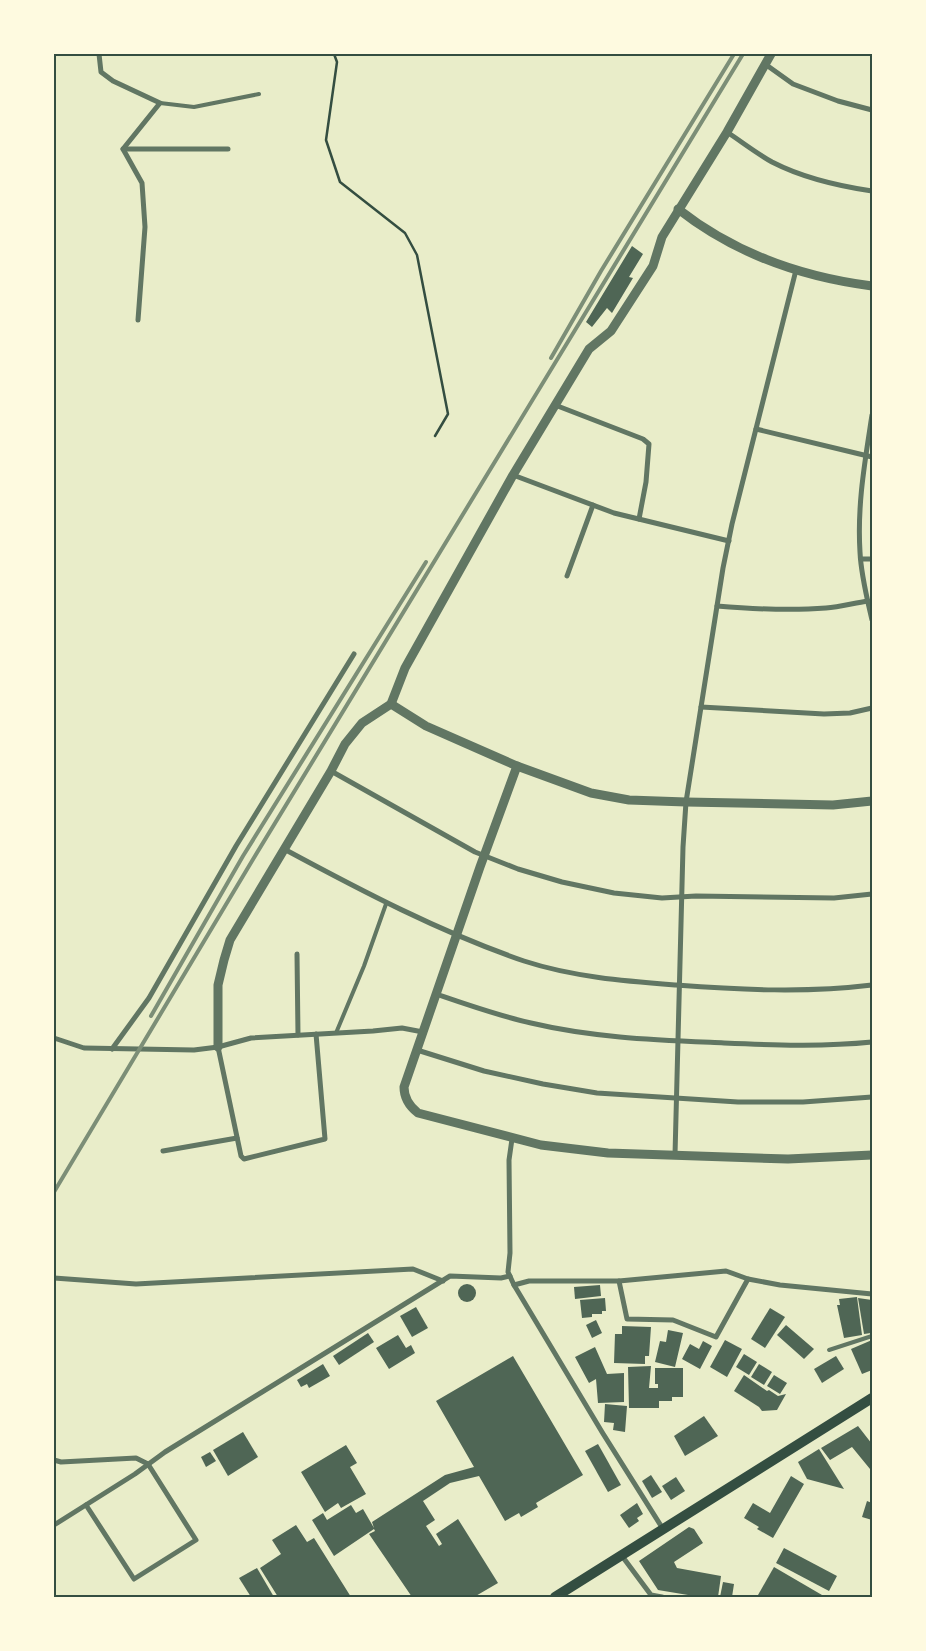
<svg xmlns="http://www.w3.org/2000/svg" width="926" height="1651" font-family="'PT Sans Narrow',sans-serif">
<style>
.building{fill:#4f6655}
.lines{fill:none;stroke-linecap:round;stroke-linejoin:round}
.path{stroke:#344e41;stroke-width:2.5}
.service{stroke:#617663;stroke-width:4}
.minor{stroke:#617663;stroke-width:5}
.tertiary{stroke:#617663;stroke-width:9}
.secondary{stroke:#344e41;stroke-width:10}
.rail{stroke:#7c8e77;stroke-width:4}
.neatline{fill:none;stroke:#344e41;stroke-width:2}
</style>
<rect width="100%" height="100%" fill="#e9edc9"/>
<g class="building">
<polygon points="632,246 643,254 629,277 633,278 612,313 607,308 592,327 586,322"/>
<circle cx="467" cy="1293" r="9"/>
<polygon points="600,1285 601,1296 575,1299 574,1287"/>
<polygon points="857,1297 862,1335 844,1338 837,1305 840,1305 839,1299"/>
<polygon points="605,1298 606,1311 602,1311 602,1314 592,1314 592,1317 582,1318 580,1300"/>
<polygon points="858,1298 872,1300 871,1333 864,1334"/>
<polygon points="416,1307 428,1328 412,1337 400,1316"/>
<polygon points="770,1308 785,1317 765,1348 751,1339"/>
<polygon points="596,1320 602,1333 592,1338 586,1325"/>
<polygon points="786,1325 814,1349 804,1359 777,1335"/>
<polygon points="622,1326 651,1327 649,1356 645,1356 645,1364 614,1363 615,1334 622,1334"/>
<polygon points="668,1330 683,1333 675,1367 655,1362 660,1341 666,1342"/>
<polygon points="368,1333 374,1342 339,1365 333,1356"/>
<polygon points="398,1335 406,1348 411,1345 415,1353 389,1369 376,1348"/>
<polygon points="725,1340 742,1349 727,1377 710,1367"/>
<polygon points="872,1340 872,1370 862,1374 851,1349"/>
<polygon points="703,1341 712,1346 700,1369 682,1359 690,1344 699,1349"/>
<polygon points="595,1347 607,1374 624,1373 624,1402 598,1403 596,1379 589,1383 575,1357"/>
<polygon points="744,1354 757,1362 749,1375 736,1367"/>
<polygon points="513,1356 583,1475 536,1503 538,1507 521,1517 519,1513 505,1521 479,1476 450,1483 423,1501 435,1520 426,1526 439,1546 442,1544 436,1534 458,1519 498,1583 474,1597 412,1597 369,1534 375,1531 374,1529 334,1556 312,1520 323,1513 327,1520 351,1505 356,1513 363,1509 374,1528 372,1522 445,1475 474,1467 436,1401"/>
<polygon points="836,1356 844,1369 822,1383 814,1369"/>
<polygon points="323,1364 330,1376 309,1388 307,1384 301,1387 297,1380"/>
<polygon points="759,1364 772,1372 764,1385 751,1377"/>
<polygon points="651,1366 649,1388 658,1388 658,1384 655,1384 655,1368 683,1368 683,1397 672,1397 672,1401 659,1401 659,1408 629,1408 628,1367"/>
<polygon points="744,1375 767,1391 769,1390 778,1396 786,1394 777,1410 762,1411 759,1407 734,1391"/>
<polygon points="774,1375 787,1383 780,1394 767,1386"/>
<polygon points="605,1404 627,1406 625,1432 613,1430 614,1423 604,1422"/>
<polygon points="704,1416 718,1436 685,1456 674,1436"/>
<polygon points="858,1426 872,1444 872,1468 870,1469 852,1447 830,1460 821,1448"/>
<polygon points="243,1432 258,1457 228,1476 213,1450"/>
<polygon points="598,1444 621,1485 608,1492 585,1451"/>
<polygon points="346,1445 357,1463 350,1467 366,1494 341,1508 338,1503 325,1512 301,1472"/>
<polygon points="819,1449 844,1489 807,1479 798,1462"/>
<polygon points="210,1452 216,1461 206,1467 201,1457"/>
<polygon points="651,1475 662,1492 652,1498 642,1481"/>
<polygon points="791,1476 804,1484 773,1538 757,1529 759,1527 744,1518 753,1503 770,1513"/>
<polygon points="676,1477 685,1491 671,1500 662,1486"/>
<polygon points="867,1501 872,1503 872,1520 862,1517"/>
<polygon points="637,1503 643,1514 637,1518 639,1521 629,1528 620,1515"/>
<polygon points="296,1525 307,1542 314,1538 351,1597 278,1597 260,1568 281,1554 272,1540"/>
<polygon points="689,1527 694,1529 703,1543 674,1562 677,1568 721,1576 718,1597 700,1597 658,1590 639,1561"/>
<polygon points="784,1548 837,1576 829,1591 776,1563"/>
<polygon points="774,1567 822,1595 821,1597 762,1597 758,1595"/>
<polygon points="257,1568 274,1597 251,1597 239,1578"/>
<polygon points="723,1582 734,1584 732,1597 720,1597"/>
</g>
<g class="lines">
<polyline class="path" points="334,54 337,62 326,140 340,182 405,233 417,255 448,414 435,436"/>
<g class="service">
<polyline points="160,103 194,107 259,94"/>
<polyline points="336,1033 364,966 386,904"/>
<polyline points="829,1350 872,1336"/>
</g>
<g class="minor">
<polyline points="99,54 101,72 113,81 160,103 123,149 142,183 145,227 138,320"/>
<polyline points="765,64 793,84 838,101 872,110"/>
<path d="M727,132C742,142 756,153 772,162C803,178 838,186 872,191"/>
<polyline points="123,149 228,149"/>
<polyline points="555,405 643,439 649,444 646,482 639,519"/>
<path d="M872,415C865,461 857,505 860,552C861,575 867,598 872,620"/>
<polyline points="756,429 872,457"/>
<polyline points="513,475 614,513 729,541"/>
<polyline points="861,559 872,559"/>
<polyline points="567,576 593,505"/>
<path d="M717,606C753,609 789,611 826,608C840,607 854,603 868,601"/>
<polyline points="701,707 824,714 850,713 872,708"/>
<polyline points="331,771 475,852 518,869 562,882 614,893 662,898 696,896 834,898 872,894"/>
<path d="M284,849C362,891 440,932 524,961C573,977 625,981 676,985C742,990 807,993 872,985"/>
<polyline points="297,954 298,1035"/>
<path d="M436,994C468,1005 499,1016 531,1023C594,1038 659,1040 724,1043C773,1045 823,1047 872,1042"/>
<polyline points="54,1038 84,1048 194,1050 218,1047 251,1038 373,1031 402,1028 423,1032"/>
<polyline points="218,1047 241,1156 244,1159 325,1139 316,1034"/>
<polyline points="112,1049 149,998 236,846 354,654"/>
<polyline points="417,1050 484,1071 543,1084 597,1093 738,1102 803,1102 872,1097"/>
<polyline points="512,1139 509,1160 510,1253 508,1272 514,1285 602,1432 663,1529"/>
<polyline points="163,1151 237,1138"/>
<polyline points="675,1155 683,847 686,802 723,568 732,524 796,270"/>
<polyline points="54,1278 136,1284 413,1269 443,1281"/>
<polyline points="619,1281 627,1319 673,1320 716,1337 748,1279"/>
<polyline points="514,1285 529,1281 619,1281 726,1271 748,1279 780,1285 872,1294"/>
<polyline points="54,1460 61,1462 136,1458 148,1464 196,1540 134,1579 86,1505"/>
<polyline points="54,1525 135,1474 165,1452 450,1276 501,1278 510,1276"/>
<polyline points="622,1556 651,1595 662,1597"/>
</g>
<g class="tertiary">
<path d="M678,209C734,253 802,277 872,286"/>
<polyline points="391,704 426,726 517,766 591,793 629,800 686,802 833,805 872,801"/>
<path d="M517,766L480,867L404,1087C404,1098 409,1106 418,1113L541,1145L608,1153L788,1159L872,1155"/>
<polyline points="218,1047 218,985 224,960 230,940 331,771 345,744 362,723 391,704 405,668 513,475 589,349 611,331 653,266 662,237 727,132 771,54"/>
</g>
<polyline class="secondary" points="555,1597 872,1398"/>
<g class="rail">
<polyline points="551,358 601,271 734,54"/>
<polyline points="151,1016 243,856 426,562"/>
<polyline points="54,1192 252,861 743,54"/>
</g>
</g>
<rect width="926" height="1651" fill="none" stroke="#fefae0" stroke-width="110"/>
<rect x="55" y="55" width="816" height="1541" class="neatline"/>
</svg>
